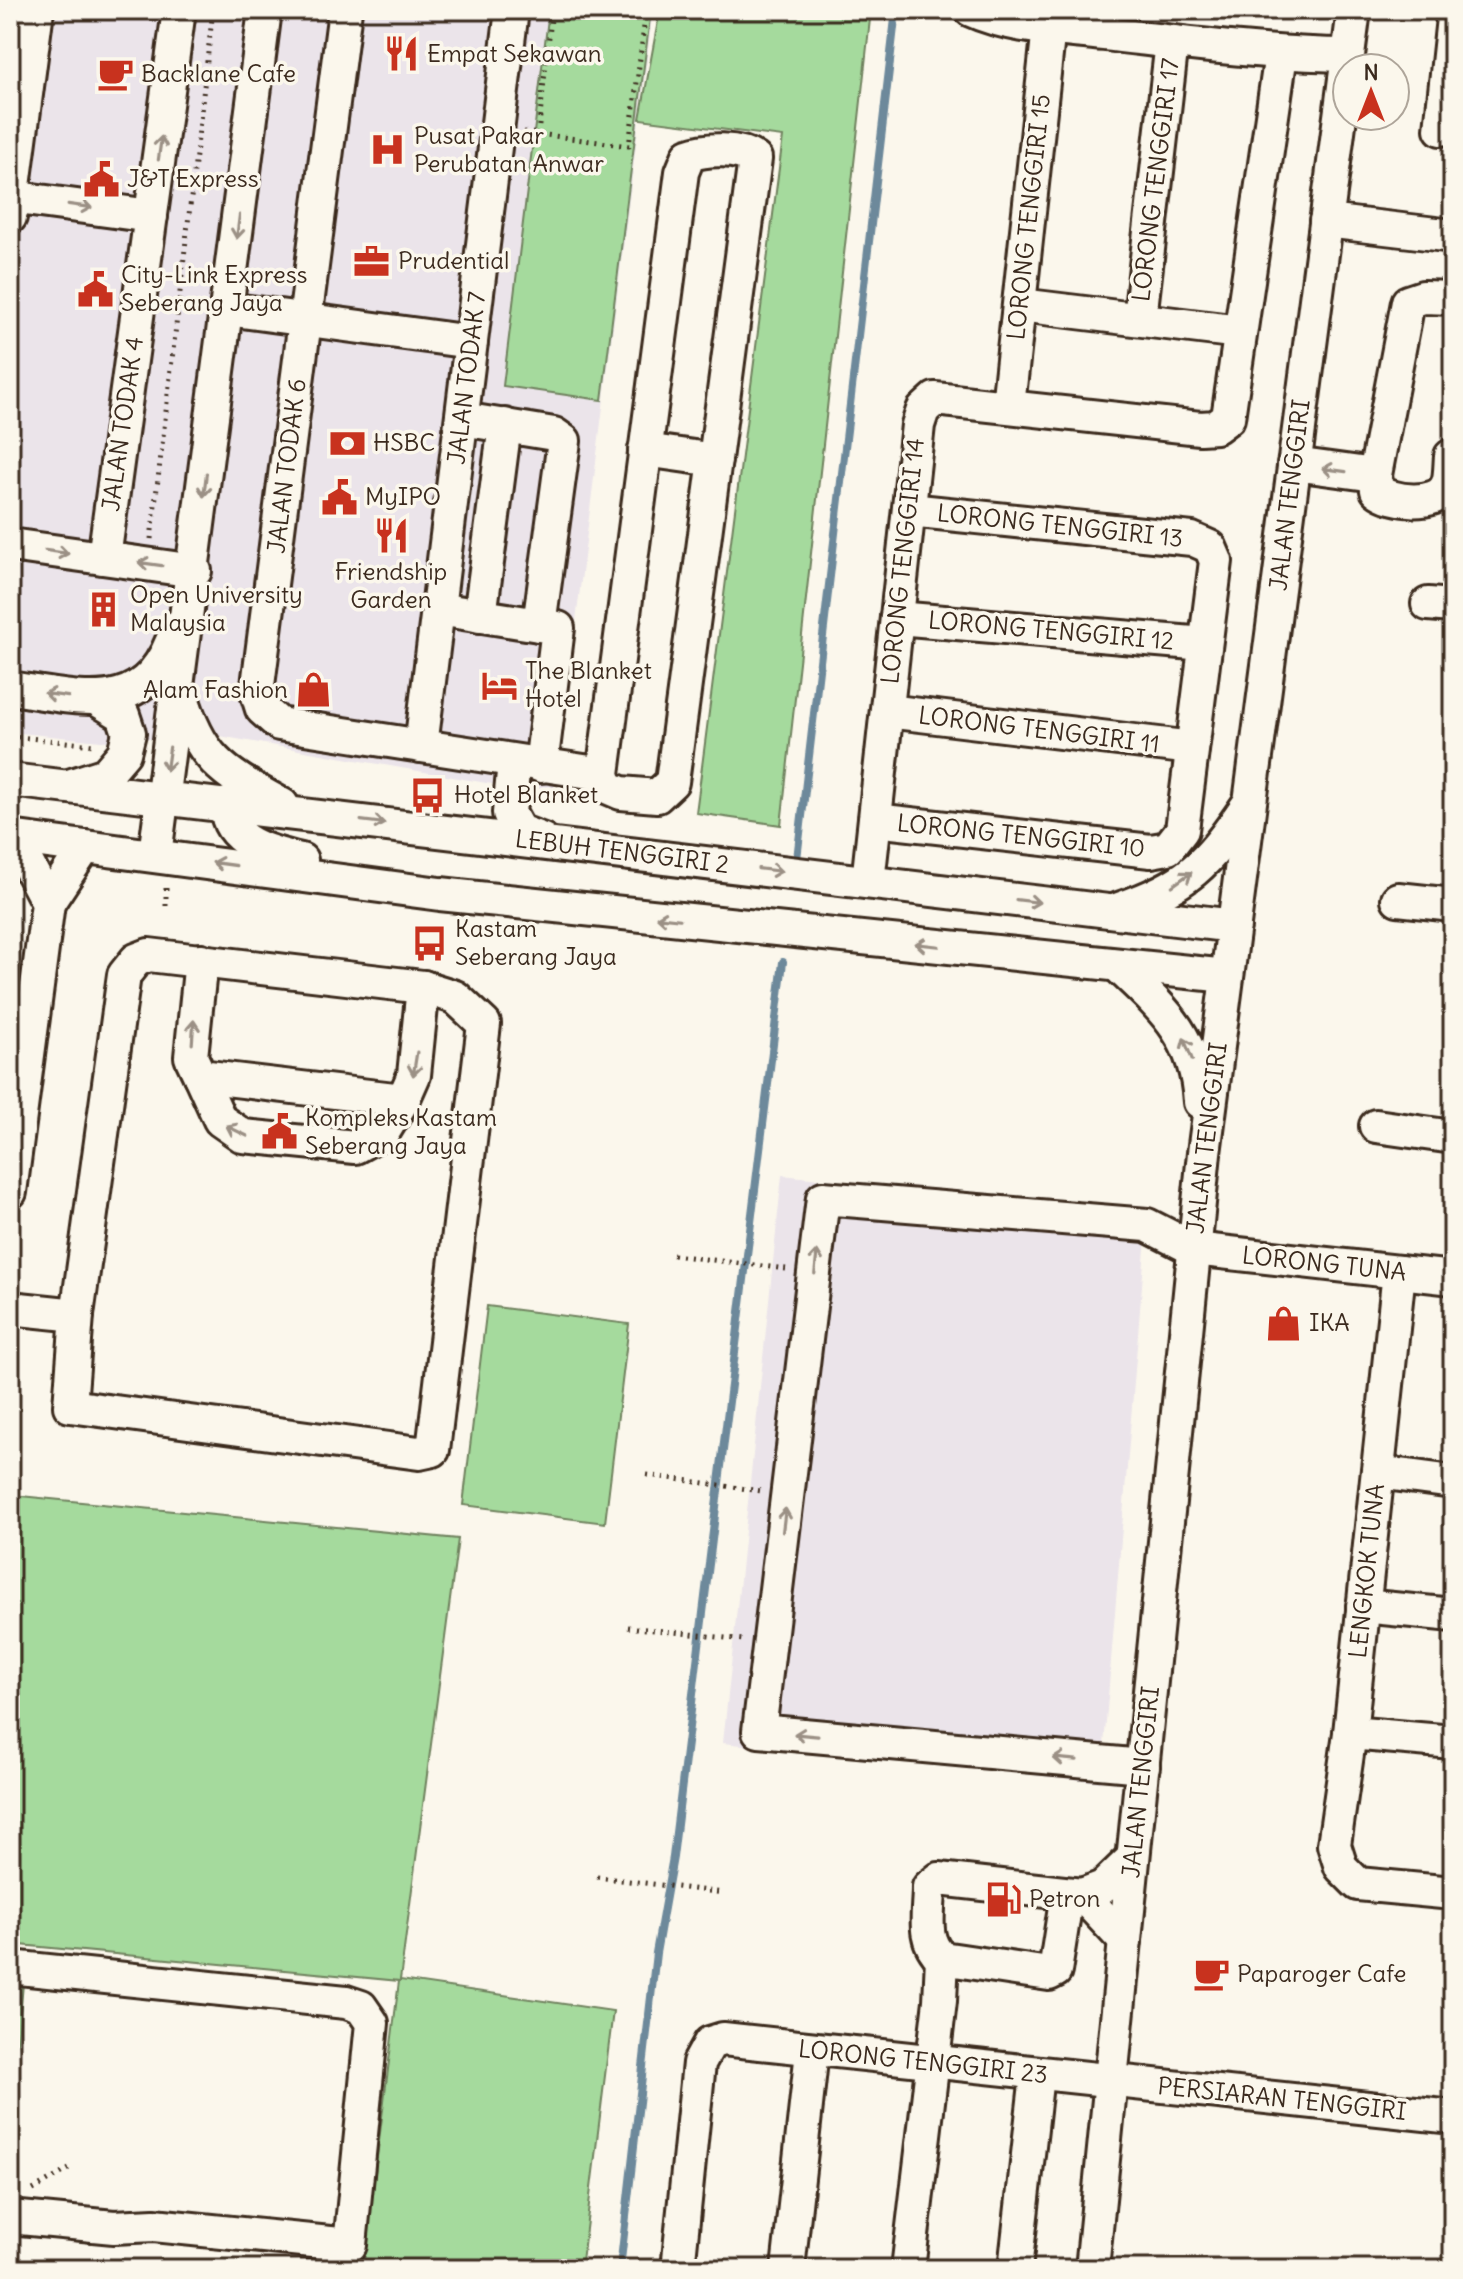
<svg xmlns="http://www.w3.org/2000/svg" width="1463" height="2279" font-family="Delius,sans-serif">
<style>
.built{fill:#ebe4ea}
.green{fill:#a5da9d;stroke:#70825e;stroke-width:2}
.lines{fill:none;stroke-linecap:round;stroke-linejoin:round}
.stream{stroke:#6d899b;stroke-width:8}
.minor-casing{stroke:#3b2a1e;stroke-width:38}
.path{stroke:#3b2a1e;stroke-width:5;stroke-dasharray:2 6;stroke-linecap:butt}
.minor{stroke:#fbf7ec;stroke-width:32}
.oneway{stroke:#9b9085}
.labels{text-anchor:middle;stroke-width:7;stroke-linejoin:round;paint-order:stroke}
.poi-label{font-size:24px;fill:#3b2a1e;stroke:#fbf7ec;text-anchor:start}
.street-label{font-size:24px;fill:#3b2a1e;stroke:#fbf7ec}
</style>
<rect width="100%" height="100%" fill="#fbf7ec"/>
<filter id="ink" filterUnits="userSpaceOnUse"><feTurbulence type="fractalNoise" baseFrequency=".0125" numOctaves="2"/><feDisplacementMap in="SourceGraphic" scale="16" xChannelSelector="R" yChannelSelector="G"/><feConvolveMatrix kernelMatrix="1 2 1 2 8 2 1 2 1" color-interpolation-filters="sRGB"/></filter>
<g filter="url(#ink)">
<g class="built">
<polygon points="10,10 653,10 554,795 220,736 101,741 10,732"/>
<polygon points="782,1175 1148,1213 1101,1782 723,1743"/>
</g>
<g class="green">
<polygon points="549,10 651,10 602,400 503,386"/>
<polygon points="660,10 871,10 781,825 696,813 783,137 640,119"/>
<polygon points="487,1306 629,1324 605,1523 463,1505"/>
<polygon points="10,1495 458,1539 400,1980 613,2011 581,2269 363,2269 399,1981 10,1944"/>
<polygon points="10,1983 23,1984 10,2126"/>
</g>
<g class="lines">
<g class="stream">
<polyline points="797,859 896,10"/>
<polyline points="620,2269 656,1953 673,1857 783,962"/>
</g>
<defs>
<g id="minor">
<path d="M345,10L257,693L262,709L279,724L603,774L682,172L689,155C707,148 739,148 755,159L672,782L657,796L621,793L607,787L603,774"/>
<path d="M971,10C1010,28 1061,29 1104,34C1185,43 1266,54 1348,55"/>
<polyline points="1441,129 1453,18"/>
<polyline points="10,197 151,216"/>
<polyline points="10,217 37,10"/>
<polyline points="1326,221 1453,236"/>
<polyline points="1020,305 1240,332"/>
<polyline points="227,309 471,342"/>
<polyline points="1140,318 1172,42"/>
<polyline points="1008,406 1049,27"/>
<polyline points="645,450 715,460"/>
<path d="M1451,456C1450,465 1451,479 1446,487C1436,507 1391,502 1377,490L1375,475L1408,302L1423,297L1453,298"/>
<polyline points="1294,464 1375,475"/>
<polyline points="10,545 195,571"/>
<polyline points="104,558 179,10"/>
<polyline points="1428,604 1453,606"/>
<polyline points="438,609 539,625 564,441 554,434 462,419"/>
<polyline points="480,616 505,425"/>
<polyline points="897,618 1205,644"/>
<polyline points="539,625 558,628 541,766"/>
<path d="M10,688C86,699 148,720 177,627"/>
<path d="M181,694C201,762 224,772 282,805"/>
<polyline points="887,711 1192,748"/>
<polyline points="421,746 512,10"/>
<polyline points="514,762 509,813 519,831 543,840"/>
<polyline points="10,780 1234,926"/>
<polyline points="72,785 106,774 124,753 129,733 123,715 100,701"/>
<path d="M227,804C224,842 271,853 301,860"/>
<polyline points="875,820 1151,851 1168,848 1182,830 1216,561 1210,547 1192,539 909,510"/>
<polyline points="10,837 440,894 1227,976"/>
<polyline points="155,855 265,10"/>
<polyline points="868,882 918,425 923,410 935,399 1200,428 1216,427 1228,418 1281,54"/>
<polyline points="1398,899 1453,905"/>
<polyline points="48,903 85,847"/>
<path d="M1119,909C1188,885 1206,866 1247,806"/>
<polygon points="149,955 423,987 455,997 484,1024 433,1450 419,1453 70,1406 77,1315 124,975 136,960"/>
<polyline points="201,960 191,1057 200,1076 403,1100 414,1075 423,987"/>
<path d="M1117,965C1162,1008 1196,1035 1200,1102"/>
<polyline points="200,1076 220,1120 243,1136 355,1147 384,1131 403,1100"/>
<polyline points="1376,1126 1453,1137"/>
<polyline points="10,1192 48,903 14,838"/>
<polyline points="1399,1272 1350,1733 1334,1845 1341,1867 1358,1884 1453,1893"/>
<polyline points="10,1308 77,1315"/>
<polyline points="1378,1472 1453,1482"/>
<polyline points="1363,1606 1453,1615"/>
<polyline points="1350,1733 1453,1742"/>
<polyline points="1143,1766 759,1731 823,1198 1147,1225 1194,1249 1453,1278"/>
<polyline points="1082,1895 1125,1941"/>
<path d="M942,1958C921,1940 929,1913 929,1887L939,1879L1082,1895L1103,1887L1133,1858"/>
<polyline points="10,1967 346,2002 361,2007 372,2023 350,2245 154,2225 114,2227 10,2217"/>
<polyline points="678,2269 699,2063 710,2043 723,2039 1453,2117"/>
<polyline points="788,2269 812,2051"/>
<polyline points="908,2269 940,2001 942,1958 1049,1974 1055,1971 1067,1894"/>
<polyline points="1015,2269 1037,2075"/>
<polyline points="1092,2269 1204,1153 1354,10"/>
</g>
</defs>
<use href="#minor" class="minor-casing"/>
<g class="path">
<polyline points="524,132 629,146 646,10"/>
<polyline points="538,134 552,10"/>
<polyline points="151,539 213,10"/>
<polyline points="10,736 93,745"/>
<polyline points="166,906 166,887"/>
<polyline points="673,1255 786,1269"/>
<polyline points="647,1475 761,1491"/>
<polyline points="628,1627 744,1640"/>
<polyline points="597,1877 724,1893"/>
<polyline points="33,2190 69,2169"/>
</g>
<use href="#minor" class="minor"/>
</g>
<defs><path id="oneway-shaft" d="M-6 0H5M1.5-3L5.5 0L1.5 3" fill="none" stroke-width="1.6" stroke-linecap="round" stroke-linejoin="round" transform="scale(2)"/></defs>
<g class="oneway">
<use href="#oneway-shaft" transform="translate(160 148) rotate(-82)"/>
<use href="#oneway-shaft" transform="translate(80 206) rotate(8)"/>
<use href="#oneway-shaft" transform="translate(238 227) rotate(97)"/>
<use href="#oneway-shaft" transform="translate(1334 470) rotate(-172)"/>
<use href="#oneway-shaft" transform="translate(205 485) rotate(97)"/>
<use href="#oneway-shaft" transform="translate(57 552) rotate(8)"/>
<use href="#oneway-shaft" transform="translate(150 564) rotate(-172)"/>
<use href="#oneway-shaft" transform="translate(56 695) rotate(-172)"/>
<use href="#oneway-shaft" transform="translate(168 759) rotate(98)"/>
<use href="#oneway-shaft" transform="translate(373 822) rotate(7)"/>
<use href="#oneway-shaft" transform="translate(224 864) rotate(-172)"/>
<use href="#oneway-shaft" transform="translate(770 870) rotate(7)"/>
<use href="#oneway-shaft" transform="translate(1182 879) rotate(-36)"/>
<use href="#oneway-shaft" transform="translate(1028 901) rotate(7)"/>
<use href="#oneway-shaft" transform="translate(668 918) rotate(-174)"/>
<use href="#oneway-shaft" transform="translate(927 945) rotate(-174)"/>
<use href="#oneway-shaft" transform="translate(193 1032) rotate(-86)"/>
<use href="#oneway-shaft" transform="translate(1188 1049) rotate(-112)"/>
<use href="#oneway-shaft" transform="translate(415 1064) rotate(99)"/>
<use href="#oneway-shaft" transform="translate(237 1131) rotate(-154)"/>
<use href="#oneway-shaft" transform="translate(816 1262) rotate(-84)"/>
<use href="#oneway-shaft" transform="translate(784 1520) rotate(-83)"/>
<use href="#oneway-shaft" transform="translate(806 1735) rotate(-175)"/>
<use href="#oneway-shaft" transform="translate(1065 1759) rotate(-175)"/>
</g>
</g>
<defs>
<symbol id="restaurant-bare" viewBox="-9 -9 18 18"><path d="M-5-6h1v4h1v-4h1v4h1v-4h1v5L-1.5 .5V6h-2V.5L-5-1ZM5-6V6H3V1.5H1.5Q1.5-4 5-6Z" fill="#c8321e" stroke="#fbf7ec" stroke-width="2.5" paint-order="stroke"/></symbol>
<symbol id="cafe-bare" viewBox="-9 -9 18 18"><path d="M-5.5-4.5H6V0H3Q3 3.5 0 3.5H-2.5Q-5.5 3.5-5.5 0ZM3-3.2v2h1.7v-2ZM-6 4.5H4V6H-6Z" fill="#c8321e" stroke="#fbf7ec" stroke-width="2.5" paint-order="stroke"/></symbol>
<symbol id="hospital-bare" viewBox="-9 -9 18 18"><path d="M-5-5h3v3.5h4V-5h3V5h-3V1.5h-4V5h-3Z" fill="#c8321e" stroke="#fbf7ec" stroke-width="2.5" paint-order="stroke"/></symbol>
<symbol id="civic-bare" viewBox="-9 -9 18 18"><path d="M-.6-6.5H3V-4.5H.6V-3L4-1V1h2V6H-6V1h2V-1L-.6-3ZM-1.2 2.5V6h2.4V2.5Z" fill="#c8321e" stroke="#fbf7ec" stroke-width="2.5" paint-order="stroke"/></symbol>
<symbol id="office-bare" viewBox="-9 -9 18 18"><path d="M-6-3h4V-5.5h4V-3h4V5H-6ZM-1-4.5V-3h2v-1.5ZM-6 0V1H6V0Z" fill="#c8321e" stroke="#fbf7ec" stroke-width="2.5" paint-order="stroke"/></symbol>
<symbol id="bank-bare" viewBox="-9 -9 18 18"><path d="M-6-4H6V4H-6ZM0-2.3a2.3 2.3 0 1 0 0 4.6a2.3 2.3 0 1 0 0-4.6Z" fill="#c8321e" stroke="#fbf7ec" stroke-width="2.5" paint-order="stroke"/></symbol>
<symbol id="building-bare" viewBox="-9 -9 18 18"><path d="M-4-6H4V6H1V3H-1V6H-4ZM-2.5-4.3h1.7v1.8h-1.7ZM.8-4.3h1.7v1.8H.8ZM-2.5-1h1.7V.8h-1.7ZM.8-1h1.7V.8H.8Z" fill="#c8321e" stroke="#fbf7ec" stroke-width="2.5" paint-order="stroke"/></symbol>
<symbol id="hotel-bare" viewBox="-9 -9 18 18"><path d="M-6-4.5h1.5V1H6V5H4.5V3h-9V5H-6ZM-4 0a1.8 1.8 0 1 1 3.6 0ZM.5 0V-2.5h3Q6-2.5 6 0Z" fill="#c8321e" stroke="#fbf7ec" stroke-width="2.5" paint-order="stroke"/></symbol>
<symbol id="shop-bare" viewBox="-9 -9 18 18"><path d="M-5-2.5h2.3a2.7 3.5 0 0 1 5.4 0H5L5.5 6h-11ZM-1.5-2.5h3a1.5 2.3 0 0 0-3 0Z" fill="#c8321e" stroke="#fbf7ec" stroke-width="2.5" paint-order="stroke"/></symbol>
<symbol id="bus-bare" viewBox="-9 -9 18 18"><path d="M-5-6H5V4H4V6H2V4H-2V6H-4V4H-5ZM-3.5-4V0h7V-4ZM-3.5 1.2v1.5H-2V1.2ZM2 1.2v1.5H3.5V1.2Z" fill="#c8321e" stroke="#fbf7ec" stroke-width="2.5" paint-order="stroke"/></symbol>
<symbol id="fuel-bare" viewBox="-9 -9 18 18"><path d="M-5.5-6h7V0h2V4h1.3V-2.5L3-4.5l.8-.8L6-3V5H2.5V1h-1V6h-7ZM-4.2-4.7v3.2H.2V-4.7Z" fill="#c8321e" stroke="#fbf7ec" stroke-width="2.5" paint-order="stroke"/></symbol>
</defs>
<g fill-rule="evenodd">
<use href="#restaurant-bare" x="376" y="28" width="51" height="51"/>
<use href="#cafe-bare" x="90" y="48" width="51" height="51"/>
<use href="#hospital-bare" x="362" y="124" width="51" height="51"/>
<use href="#civic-bare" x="76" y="154" width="51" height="51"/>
<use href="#office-bare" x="346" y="236" width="51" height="51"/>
<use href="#civic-bare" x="70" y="264" width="51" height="51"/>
<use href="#bank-bare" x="322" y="418" width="51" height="51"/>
<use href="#civic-bare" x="314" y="472" width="51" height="51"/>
<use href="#restaurant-bare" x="366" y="510" width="51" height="51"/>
<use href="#building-bare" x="78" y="584" width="51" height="51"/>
<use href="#hotel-bare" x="474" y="660" width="51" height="51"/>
<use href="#shop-bare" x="288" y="664" width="51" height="51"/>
<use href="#bus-bare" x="402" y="770" width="51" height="51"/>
<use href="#bus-bare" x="404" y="918" width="51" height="51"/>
<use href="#civic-bare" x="254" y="1106" width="51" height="51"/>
<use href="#shop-bare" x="1258" y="1298" width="51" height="51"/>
<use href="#fuel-bare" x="978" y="1874" width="51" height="51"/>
<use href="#cafe-bare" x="1186" y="1948" width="51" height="51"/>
</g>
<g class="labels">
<g class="poi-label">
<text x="427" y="62">Empat Sekawan</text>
<text x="141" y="82">Backlane Cafe</text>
<text x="414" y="144">Pusat Pakar<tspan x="414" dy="28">Perubatan Anwar</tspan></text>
<text x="127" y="187">J&amp;T Express</text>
<text x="398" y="269">Prudential</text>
<text x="121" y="283">City-Link Express<tspan x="121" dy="28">Seberang Jaya</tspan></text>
<text x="373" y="451">HSBC</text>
<text x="365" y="505">MyIPO</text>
<text x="391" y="580" text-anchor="middle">Friendship<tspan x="391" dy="28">Garden</tspan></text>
<text x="130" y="603">Open University<tspan x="130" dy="28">Malaysia</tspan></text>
<text x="525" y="679">The Blanket<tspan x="525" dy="28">Hotel</tspan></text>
<text x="288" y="698" text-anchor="end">Alam Fashion</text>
<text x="454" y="803">Hotel Blanket</text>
<text x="455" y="937">Kastam<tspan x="455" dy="28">Seberang Jaya</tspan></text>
<text x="305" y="1126">Kompleks Kastam<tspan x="305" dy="28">Seberang Jaya</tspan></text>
<text x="1309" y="1331">IKA</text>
<text x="1029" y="1907">Petron</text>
<text x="1237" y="1982">Paparoger Cafe</text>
</g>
<g class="street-label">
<text transform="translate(1156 180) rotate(-83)" y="8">LORONG TENGGIRI 17</text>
<text transform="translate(1029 217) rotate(-84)" y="8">LORONG TENGGIRI 15</text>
<text transform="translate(467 378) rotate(-83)" y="8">JALAN TODAK 7</text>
<text transform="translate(123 424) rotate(-82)" y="8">JALAN TODAK 4</text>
<text transform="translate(287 466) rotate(-83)" y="8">JALAN TODAK 6</text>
<text transform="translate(1290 495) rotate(-83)" y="8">JALAN TENGGIRI</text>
<text transform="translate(1060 526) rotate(6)" y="8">LORONG TENGGIRI 13</text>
<text transform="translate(903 561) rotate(-84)" y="8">LORONG TENGGIRI 14</text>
<text transform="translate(1051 631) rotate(5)" y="8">LORONG TENGGIRI 12</text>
<text transform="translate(1039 730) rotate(7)" y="8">LORONG TENGGIRI 11</text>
<text transform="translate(1021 836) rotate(6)" y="8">LORONG TENGGIRI 10</text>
<text transform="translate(622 852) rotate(7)" y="8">LEBUH TENGGIRI 2</text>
<text transform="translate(1207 1138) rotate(-83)" y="8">JALAN TENGGIRI</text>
<text transform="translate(1324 1264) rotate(6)" y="8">LORONG TUNA</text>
<text transform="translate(1367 1571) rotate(-84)" y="8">LENGKOK TUNA</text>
<text transform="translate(1141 1782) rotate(-84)" y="8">JALAN TENGGIRI</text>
<text transform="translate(923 2062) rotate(6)" y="8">LORONG TENGGIRI 23</text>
<text transform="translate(1282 2099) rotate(6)" y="8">PERSIARAN TENGGIRI</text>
</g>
</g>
<rect width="1463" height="2279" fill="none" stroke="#fbf7ec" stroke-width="40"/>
<rect x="20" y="20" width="1423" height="2239" fill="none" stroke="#3b2a1e" stroke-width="3" filter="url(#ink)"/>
<g transform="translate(1371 92)"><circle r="38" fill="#fbf7ec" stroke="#aea59a" stroke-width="2"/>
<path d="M0-6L14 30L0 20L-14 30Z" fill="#c8321e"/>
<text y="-12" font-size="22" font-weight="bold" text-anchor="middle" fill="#3b2a1e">N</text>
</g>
</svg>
